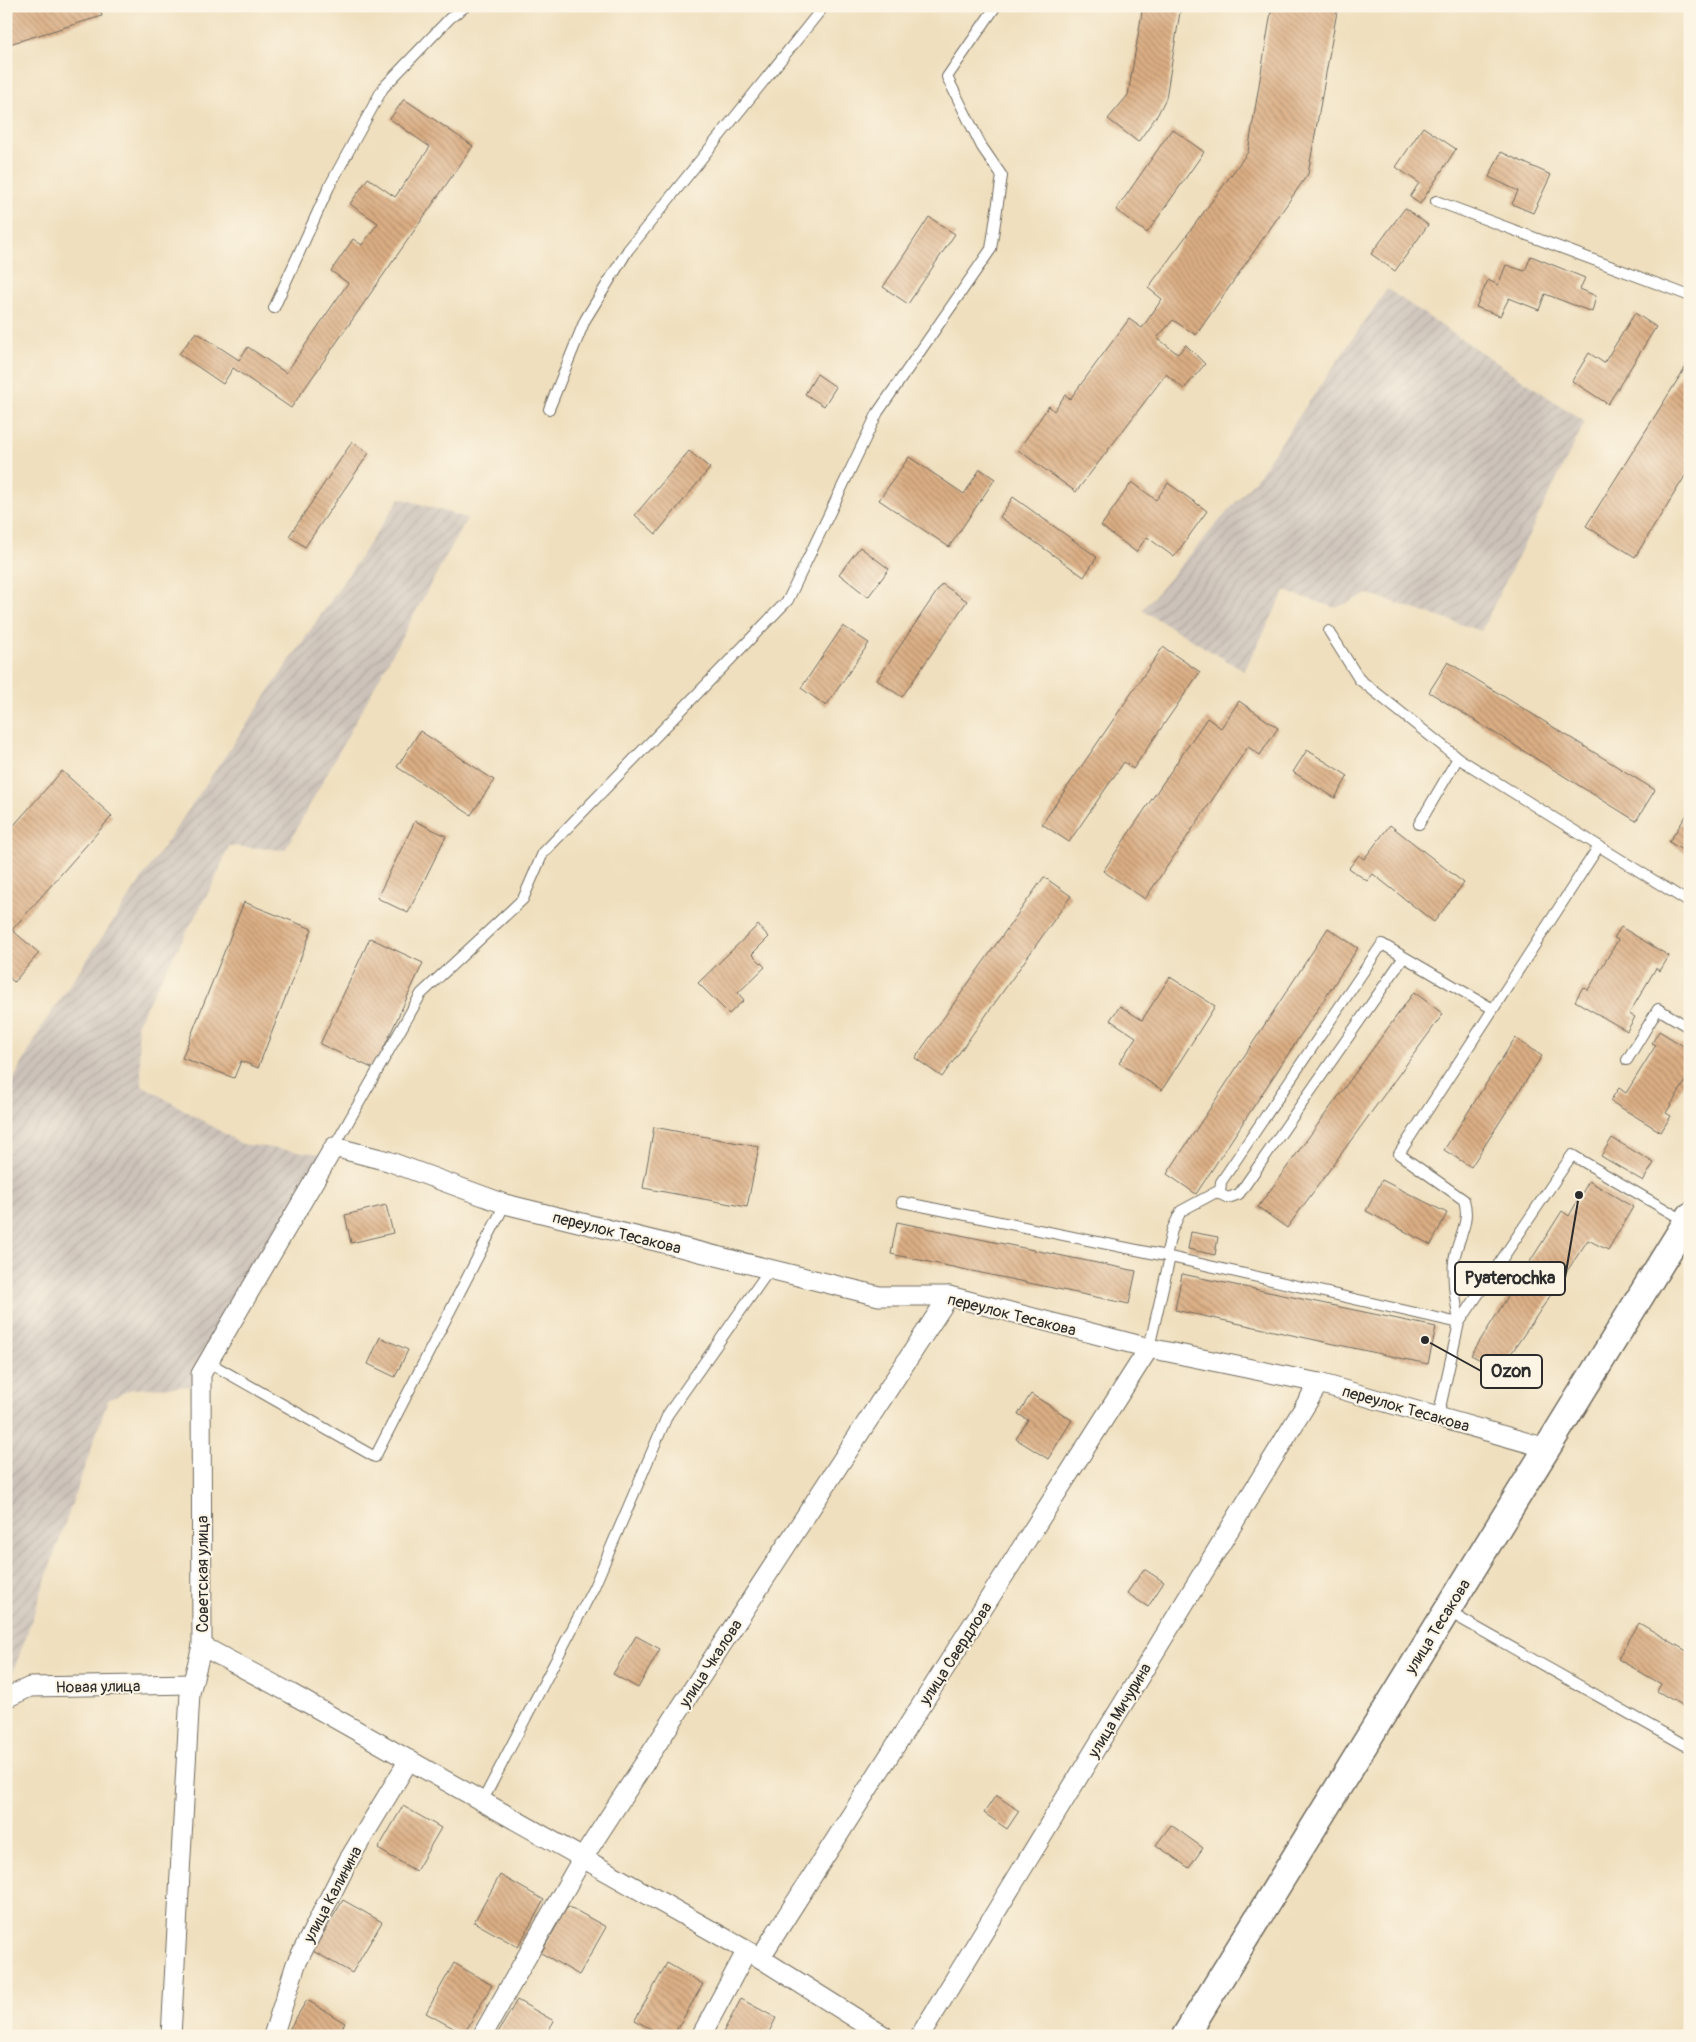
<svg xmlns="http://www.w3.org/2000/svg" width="1696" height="2042" font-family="Pangolin,sans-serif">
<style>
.industrial{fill:url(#industrial-furrows)}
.building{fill:url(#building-back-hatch)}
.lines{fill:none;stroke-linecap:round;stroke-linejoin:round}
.service-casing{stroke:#706a5e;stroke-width:12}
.minor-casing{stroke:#706a5e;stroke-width:21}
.secondary-casing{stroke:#706a5e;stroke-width:29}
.service{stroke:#fff;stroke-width:10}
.minor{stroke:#fff;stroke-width:19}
.secondary{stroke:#fff;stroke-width:26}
.labels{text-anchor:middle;stroke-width:4;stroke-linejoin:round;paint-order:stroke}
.street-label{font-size:16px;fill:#2b2b2b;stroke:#fcf5e5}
.leader{fill:none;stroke:#2b2b2b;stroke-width:2}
.callout-dot{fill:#2b2b2b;stroke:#fcf5e5;stroke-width:2}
.callout{fill:#fcf5e5;stroke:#2b2b2b;stroke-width:2}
.callout-label{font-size:18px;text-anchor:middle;font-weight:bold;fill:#2b2b2b}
</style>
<defs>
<pattern id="industrial-furrows" width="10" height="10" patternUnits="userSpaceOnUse" patternTransform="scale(1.25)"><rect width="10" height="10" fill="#ccc2b9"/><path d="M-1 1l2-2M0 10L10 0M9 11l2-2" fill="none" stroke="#afa79f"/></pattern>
<pattern id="building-back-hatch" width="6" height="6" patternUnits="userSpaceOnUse" patternTransform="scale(1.25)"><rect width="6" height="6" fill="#dbae84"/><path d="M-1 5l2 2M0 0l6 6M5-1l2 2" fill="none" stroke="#b28e6c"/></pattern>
</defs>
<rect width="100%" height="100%" fill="#fcf5e5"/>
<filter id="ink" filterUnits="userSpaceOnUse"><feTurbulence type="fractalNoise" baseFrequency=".02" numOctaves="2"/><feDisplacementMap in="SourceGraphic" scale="10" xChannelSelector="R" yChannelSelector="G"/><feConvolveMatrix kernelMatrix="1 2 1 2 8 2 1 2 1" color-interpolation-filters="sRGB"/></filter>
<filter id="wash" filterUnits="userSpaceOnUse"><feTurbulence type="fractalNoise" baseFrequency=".0096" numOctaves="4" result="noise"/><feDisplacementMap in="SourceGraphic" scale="20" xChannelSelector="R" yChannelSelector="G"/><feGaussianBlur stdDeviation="1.12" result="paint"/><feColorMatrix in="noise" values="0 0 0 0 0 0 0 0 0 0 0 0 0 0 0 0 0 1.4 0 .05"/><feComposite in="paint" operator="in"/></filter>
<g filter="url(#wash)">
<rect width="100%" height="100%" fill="#efdfbe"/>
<g class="industrial">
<polygon points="1387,289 1585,422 1481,631 1368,594 1335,608 1285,591 1244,671 1142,610 1255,480"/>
<polygon points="400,498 467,518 285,850 229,846 215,880 137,1023 142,1085 242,1144 328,1155 193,1386 132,1389 108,1400 12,1676 6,1673 6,1094 44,1023"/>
</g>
<g id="blocks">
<g class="building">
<polygon points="6,6 99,6 102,16 6,45"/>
<polygon points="1143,6 1181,6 1166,98 1158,114 1138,142 1108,119 1128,95"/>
<polygon points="1272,6 1338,6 1308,174 1196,335 1173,320 1157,338 1178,354 1186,345 1205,364 1184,389 1166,374 1076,492 1018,450 1049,406 1054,411 1065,395 1070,399 1129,319 1142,328 1162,299 1148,288 1248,152"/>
<polygon points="404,99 473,146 291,408 233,368 223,384 179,354 196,332 239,360 248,347 286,373 348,283 331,271 353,239 362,245 378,223 350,204 368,178 395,197 430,147 390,119"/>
<polygon points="1423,127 1456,149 1420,204 1410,197 1419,183 1396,167"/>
<polygon points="1172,129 1204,152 1147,233 1116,210"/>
<polygon points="1501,152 1551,175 1533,213 1512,204 1518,191 1489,177"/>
<polygon points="1405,208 1428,225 1395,271 1371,254"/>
<polygon points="929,217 955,234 908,304 883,287"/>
<polygon points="1531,256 1585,278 1580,289 1596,296 1592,312 1545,294 1539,310 1509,298 1500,316 1476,307 1488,280 1498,285 1506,265 1525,271"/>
<polygon points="1635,313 1656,327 1608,404 1572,381 1589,353 1604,363"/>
<polygon points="1690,360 1690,468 1635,557 1586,526"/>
<polygon points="817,374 836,387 824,406 805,394"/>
<polygon points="352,442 369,453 305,547 289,536"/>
<polygon points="689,451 710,468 656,534 635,515"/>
<polygon points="909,457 964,494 980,469 995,479 949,547 879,500"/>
<polygon points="1132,482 1156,500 1168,483 1207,511 1174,557 1147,537 1136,552 1101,526"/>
<polygon points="1013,497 1097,557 1084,577 1000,517"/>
<polygon points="860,547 889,569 868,597 839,574"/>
<polygon points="942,584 967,601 902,697 877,680"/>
<polygon points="843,626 869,643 826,706 801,688"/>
<polygon points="1163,647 1200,672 1133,769 1124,762 1069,842 1042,824"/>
<polygon points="1448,662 1655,790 1636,821 1429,692"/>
<polygon points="1239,701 1278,728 1260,755 1248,747 1145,899 1103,871 1207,718 1221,728"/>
<polygon points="420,731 494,780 471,815 397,767"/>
<polygon points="1307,750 1348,776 1335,798 1293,772"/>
<polygon points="62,771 112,816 12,930 39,953 14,982 6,975 6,834"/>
<polygon points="1690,810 1690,855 1669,842"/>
<polygon points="415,821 446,836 408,913 377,898"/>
<polygon points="1390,825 1464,883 1434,922 1373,874 1367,881 1349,868 1359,855 1364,859"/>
<polygon points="1044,877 1071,896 942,1077 915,1058"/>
<polygon points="244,902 312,929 258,1068 241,1061 234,1078 182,1058"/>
<polygon points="758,925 769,937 752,954 765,967 738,993 744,1000 729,1014 698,983"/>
<polygon points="1621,927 1669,956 1660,971 1656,968 1629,1014 1635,1017 1627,1031 1575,1001 1583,987 1588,990 1618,940 1614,938"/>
<polygon points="1328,928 1358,948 1196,1194 1167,1174"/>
<polygon points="370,938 423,963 374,1069 320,1044"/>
<polygon points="1170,977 1215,1006 1162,1090 1119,1063 1136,1037 1110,1020 1120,1006 1142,1020"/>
<polygon points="1414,992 1443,1014 1287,1228 1258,1207"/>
<polygon points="1659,1031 1690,1050 1690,1074 1666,1113 1671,1116 1661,1132 1610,1101 1619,1088 1626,1093 1656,1045 1652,1043"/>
<polygon points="1515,1038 1542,1056 1471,1167 1444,1150"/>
<polygon points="654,1127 759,1147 747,1207 643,1188"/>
<polygon points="1612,1138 1654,1163 1643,1181 1601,1156"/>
<polygon points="1382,1180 1447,1213 1431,1245 1366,1211"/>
<polygon points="1589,1181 1633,1207 1608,1250 1588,1240 1500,1370 1471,1355 1562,1211 1569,1216"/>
<polygon points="386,1205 393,1233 351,1243 345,1215"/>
<polygon points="897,1222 1136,1271 1129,1304 891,1254"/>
<polygon points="1191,1232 1218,1237 1215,1255 1188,1249"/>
<polygon points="1182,1274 1436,1327 1428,1364 1175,1310"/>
<polygon points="380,1337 408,1350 395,1377 368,1364"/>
<polygon points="1031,1394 1072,1420 1048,1459 1016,1439 1028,1420 1018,1414"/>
<polygon points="1144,1569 1164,1582 1148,1607 1127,1593"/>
<polygon points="1639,1623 1690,1653 1690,1710 1657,1691 1661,1684 1618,1659"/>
<polygon points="636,1636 660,1649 638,1688 613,1674"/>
<polygon points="996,1795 1019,1811 1007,1829 984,1813"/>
<polygon points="403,1806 441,1828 416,1871 378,1849"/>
<polygon points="1171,1825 1203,1848 1189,1868 1156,1845"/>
<polygon points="500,1875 544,1900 518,1947 474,1922"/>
<polygon points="343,1900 382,1922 352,1973 313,1951"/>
<polygon points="568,1906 606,1927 579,1975 541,1953"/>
<polygon points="454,1963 492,1985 464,2034 426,2013"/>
<polygon points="667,1963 703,1984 673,2036 663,2036 635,2020"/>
<polygon points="741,1999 776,2018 767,2036 721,2036"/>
<polygon points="307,2000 345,2023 338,2036 285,2036"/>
<polygon points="517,2000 554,2021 545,2036 496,2036"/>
</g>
</g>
</g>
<g filter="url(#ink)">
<use href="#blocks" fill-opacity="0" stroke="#706a5e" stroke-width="1"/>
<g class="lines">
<defs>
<g id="service">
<polyline points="1436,201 1690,296"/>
<polyline points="274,308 329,187 383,88 450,18 466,6"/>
<polyline points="549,409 585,320 628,250 824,6"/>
<polyline points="1329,631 1359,679 1458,758 1690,903"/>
<polyline points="1419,824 1458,758"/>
<polyline points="1404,957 1239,1194 1228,1198 1220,1194 1221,1182 1382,944 1493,1009"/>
<polyline points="1627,1060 1658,1009 1690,1028"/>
<polyline points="334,1147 421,994 523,899 543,853 788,600 878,412 991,249 1002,176 982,147 947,77 996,6"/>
<polyline points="902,1202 1166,1256 1459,1323 1438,1417"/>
<polyline points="1166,1256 1172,1230 1181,1211 1220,1190"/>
<path d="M1459,1323C1456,1302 1452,1281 1454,1261C1457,1238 1471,1224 1464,1200L1399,1154L1599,846"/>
<polyline points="1459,1323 1572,1155 1685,1221"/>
<polyline points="1149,1348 1170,1257"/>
<polyline points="208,1362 375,1457 505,1204"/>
<polyline points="1447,1611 1690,1748"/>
<polyline points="482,1802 594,1587 668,1414 770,1269"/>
</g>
<g id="minor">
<polyline points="202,1646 290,1693 760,1958 884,2036"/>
<polyline points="6,1698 30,1687 192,1684"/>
<polyline points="760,1958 1149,1348"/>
<polyline points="171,2036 190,1693 202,1646 201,1374 334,1147 388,1161 505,1204 879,1296 949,1296 1149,1348 1319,1383 1546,1448"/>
<polyline points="273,2036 296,1964 348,1861 409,1760"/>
<polyline points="482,2036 582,1859 949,1296"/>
<polyline points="701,2036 746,1952"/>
<polyline points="920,2036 1319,1383"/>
</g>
<polyline id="secondary" points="1185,2036 1690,1216"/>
</defs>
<use href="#service" class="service-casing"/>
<use href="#minor" class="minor-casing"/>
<use href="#secondary" class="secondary-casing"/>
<use href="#service" class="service"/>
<use href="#minor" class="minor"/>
<use href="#secondary" class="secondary"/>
</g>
</g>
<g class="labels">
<g class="street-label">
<text transform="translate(617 1232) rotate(14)" y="6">переулок Тесакова</text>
<text transform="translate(1012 1314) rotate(14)" y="6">переулок Тесакова</text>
<text transform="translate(1406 1408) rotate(16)" y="6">переулок Тесакова</text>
<text transform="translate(202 1574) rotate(-90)" y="6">Советская улица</text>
<text transform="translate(1437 1626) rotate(-58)" y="6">улица Тесакова</text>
<text transform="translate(955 1653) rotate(-57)" y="6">улица Свердлова</text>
<text transform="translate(710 1663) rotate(-57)" y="6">улица Чкалова</text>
<text transform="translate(98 1686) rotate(-1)" y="6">Новая улица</text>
<text transform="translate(1119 1710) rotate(-59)" y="6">улица Мичурина</text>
<text transform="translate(332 1894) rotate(-62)" y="6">улица Калинина</text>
</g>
</g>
<path class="leader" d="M1579 1195L1565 1278M1425 1340L1481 1371"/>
<g class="callout-dot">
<circle cx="1579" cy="1195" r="5"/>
<circle cx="1425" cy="1340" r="5"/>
</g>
<g class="callout">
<rect x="1455" y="1262" width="110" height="33" rx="5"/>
<rect x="1481" y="1355" width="61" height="33" rx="5"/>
</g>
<g class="callout-label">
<text x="1510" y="1284">Pyaterochka</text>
<text x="1511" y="1377">Ozon</text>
</g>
<rect width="1696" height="2042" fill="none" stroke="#fcf5e5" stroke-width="25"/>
</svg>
